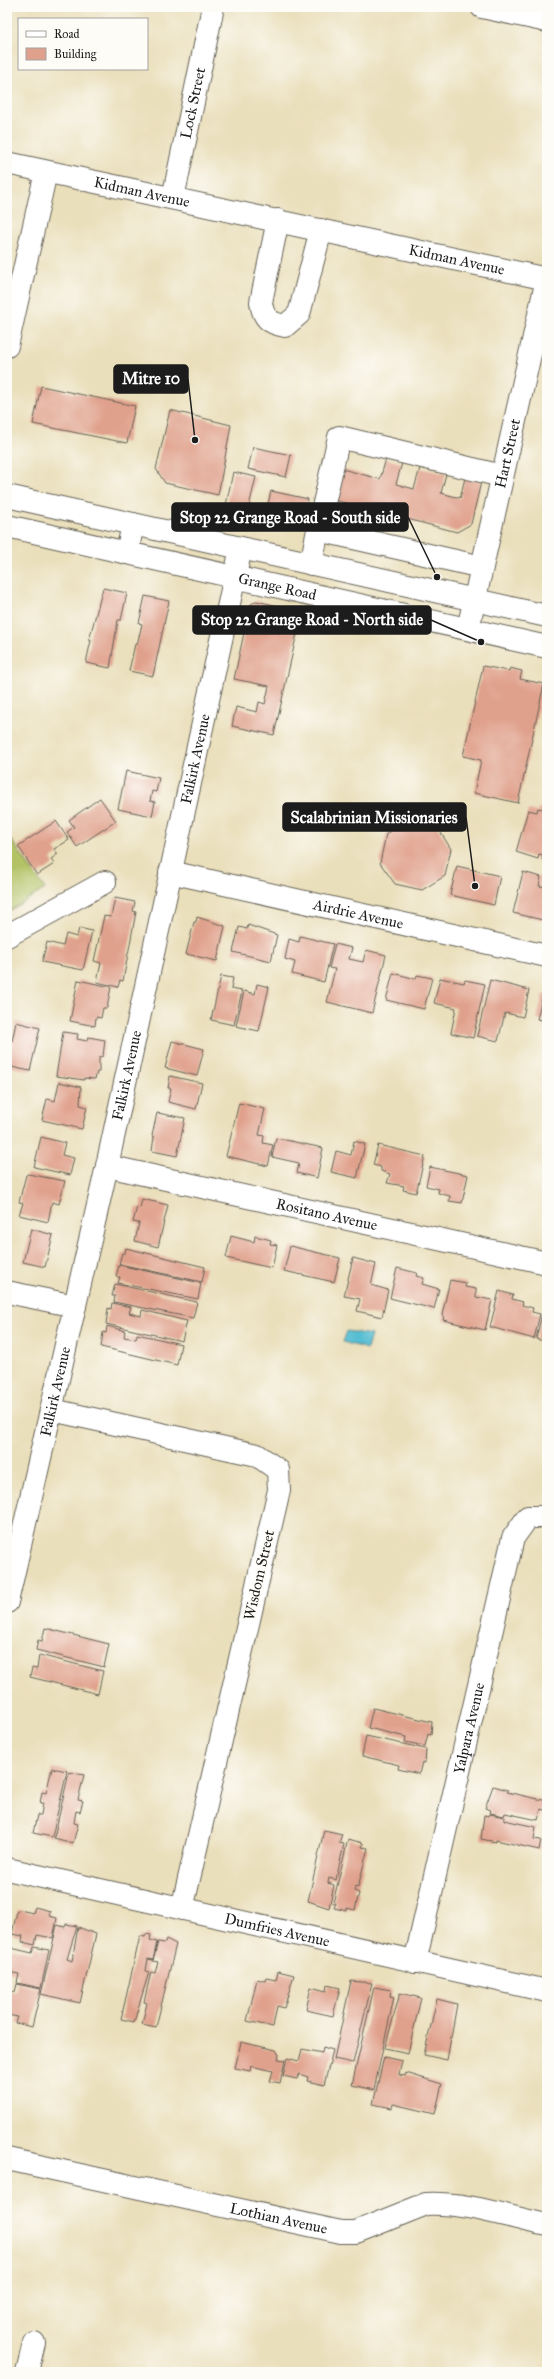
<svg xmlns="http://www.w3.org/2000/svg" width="554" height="2379" font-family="'IM FELL Great Primer',serif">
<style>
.green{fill:#b2c265;stroke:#676f40}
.water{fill:#55bed2;stroke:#386d77}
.building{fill:#e0a18c}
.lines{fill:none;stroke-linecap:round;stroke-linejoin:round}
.minor-casing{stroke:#646054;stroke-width:24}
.major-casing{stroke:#646054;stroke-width:24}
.minor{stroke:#fff;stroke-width:22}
.major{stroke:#fff;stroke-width:22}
.labels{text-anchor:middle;stroke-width:4;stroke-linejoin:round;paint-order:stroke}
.street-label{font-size:15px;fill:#1c1c1c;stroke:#fdfcf7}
.leader{fill:none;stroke:#1c1c1c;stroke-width:1.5}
.callout-dot{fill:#1c1c1c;stroke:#fdfcf7;stroke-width:1.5}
.callout{fill:#1c1c1c;stroke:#1c1c1c;stroke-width:1.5}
.callout-label{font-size:16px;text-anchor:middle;font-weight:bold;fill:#fff}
</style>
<rect width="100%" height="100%" fill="#fdfcf7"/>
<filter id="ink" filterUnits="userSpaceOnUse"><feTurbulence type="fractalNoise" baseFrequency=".025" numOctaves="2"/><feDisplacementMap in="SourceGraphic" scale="8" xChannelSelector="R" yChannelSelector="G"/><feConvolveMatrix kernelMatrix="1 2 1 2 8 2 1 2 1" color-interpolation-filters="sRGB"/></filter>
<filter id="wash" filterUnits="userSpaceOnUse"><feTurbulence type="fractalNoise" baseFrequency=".012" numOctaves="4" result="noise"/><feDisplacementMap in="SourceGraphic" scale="16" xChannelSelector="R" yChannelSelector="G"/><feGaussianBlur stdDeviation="0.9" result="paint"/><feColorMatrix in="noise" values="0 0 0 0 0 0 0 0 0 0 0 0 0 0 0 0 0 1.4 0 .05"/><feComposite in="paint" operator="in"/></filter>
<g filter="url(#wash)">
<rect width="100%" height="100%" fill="#eadfbb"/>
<polygon class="green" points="7,834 45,889 7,912"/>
<polygon class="water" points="347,1331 371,1335 367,1349 343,1342"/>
<g id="blocks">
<g class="building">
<polygon points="41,386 135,406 127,443 33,424"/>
<polygon points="170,410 231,425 218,495 165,483 156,469"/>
<polygon points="253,447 291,455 286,477 248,469"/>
<polygon points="386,459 402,463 396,484 414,489 420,468 446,474 441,493 460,498 465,478 481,482 471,524 457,532 334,500 342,469 380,479"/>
<polygon points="233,472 256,477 247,515 225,510"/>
<polygon points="271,491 308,499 303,522 266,513"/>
<polygon points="103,588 127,593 121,620 118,620 110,668 86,663 91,640 89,640"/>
<polygon points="145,596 169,601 153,676 129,671 135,644 137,645 142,624 139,623"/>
<polygon points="256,601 302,611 274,735 232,726 236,707 257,712 259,702 265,704 269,686 234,679 250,605"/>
<polygon points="483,666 509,671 510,668 522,671 520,679 544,684 518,803 474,793 481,760 463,756"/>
<polygon points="126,771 159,778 156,792 152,791 150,801 155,802 152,816 118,809"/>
<polygon points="100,798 116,821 77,847 67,832 74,827 69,820"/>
<polygon points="538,808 547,810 547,861 542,860 543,855 539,854 538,859 516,852 528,810 537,812"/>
<polygon points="410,818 436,825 451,849 445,876 422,890 395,884 380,863 386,834"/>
<polygon points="56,821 69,840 54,849 58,854 51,859 54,864 37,875 18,846"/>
<polygon points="457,866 500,876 494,905 450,895"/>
<polygon points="523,872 541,877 539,886 547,887 547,921 513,913"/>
<polygon points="115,898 135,902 133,911 136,912 123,981 120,980 118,987 97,982 101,963 94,961 104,916 111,917"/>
<polygon points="197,917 225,926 217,961 186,954 194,922 196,922"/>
<polygon points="248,925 277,935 271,961 233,952 239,927 247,929"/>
<polygon points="79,928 92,931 83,970 42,962 47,942 63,946 66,934 77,937"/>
<polygon points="300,936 333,944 324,982 292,974 295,962 285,959 289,939 299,942"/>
<polygon points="335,944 352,948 349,959 363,962 366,950 386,955 372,1013 327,1002 335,969 329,968"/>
<polygon points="393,973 416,979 417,975 432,978 424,1009 386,1000"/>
<polygon points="221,976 233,978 231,989 242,991 234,1025 211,1020"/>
<polygon points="440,978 464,983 465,980 485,984 473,1038 451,1033 456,1008 434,1003"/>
<polygon points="78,980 111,987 107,1008 103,1008 101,1018 96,1017 95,1026 70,1021"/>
<polygon points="490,980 529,990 523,1017 505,1013 498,1041 477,1036"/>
<polygon points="257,984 269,987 259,1031 236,1026 244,991 255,994"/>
<polygon points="543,994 547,995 547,1021 537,1019"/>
<polygon points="16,1022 40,1028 30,1071 7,1066"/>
<polygon points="63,1032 78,1034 77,1039 87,1041 88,1037 105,1040 103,1056 99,1057 99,1072 97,1072 95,1079 84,1078 84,1080 56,1076"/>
<polygon points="172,1041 204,1049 197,1076 165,1068"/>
<polygon points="170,1076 202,1083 196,1109 168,1102 171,1088 168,1088"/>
<polygon points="59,1082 81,1087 80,1105 87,1107 82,1129 42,1120 47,1099 55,1101"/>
<polygon points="239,1103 265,1109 259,1135 264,1136 263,1143 273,1145 268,1166 226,1156"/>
<polygon points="157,1113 185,1118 177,1156 152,1151 154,1137 152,1136"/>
<polygon points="41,1137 65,1143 62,1155 74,1158 70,1175 34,1167"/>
<polygon points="276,1138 323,1148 317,1178 297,1173 299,1163 272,1157"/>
<polygon points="354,1141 365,1144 357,1178 331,1172 336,1151 351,1155"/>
<polygon points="378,1145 425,1156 416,1193 403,1190 404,1186 387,1183 390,1174 381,1171 381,1167 373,1165"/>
<polygon points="430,1167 468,1175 462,1203 449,1201 450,1196 438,1193 439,1189 426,1186"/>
<polygon points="28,1174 65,1181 59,1204 52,1202 48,1222 19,1215 23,1203 19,1202 26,1175"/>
<polygon points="142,1199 168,1205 158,1247 135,1241 139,1223 133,1222 137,1207 140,1208"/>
<polygon points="31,1229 53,1235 45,1267 23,1262"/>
<polygon points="231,1236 254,1242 255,1236 271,1240 270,1244 277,1245 272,1268 226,1258"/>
<polygon points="290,1246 340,1258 334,1282 284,1271"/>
<polygon points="126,1248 205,1267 202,1282 119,1264 122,1253 125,1253"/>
<polygon points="353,1258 376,1264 371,1285 388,1290 382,1317 357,1311 360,1299 344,1296"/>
<polygon points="119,1265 201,1283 198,1299 118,1283 120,1277 116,1277"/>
<polygon points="397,1268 417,1273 416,1276 424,1278 422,1284 439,1289 434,1309 390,1298"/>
<polygon points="450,1280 466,1283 465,1287 476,1289 476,1297 492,1300 485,1330 443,1320 444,1316 442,1315"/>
<polygon points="115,1284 197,1302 193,1318 114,1302 115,1296 112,1296"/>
<polygon points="499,1291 513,1295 512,1299 523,1302 522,1305 533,1308 532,1312 540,1314 534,1339 490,1327"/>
<polygon points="112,1303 131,1307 129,1313 141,1316 142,1310 187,1321 182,1341 106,1324 108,1308 111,1309"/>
<polygon points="543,1310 547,1311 547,1342 536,1339"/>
<polygon points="107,1326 125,1331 124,1337 136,1339 137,1334 181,1344 177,1365 101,1347 103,1332 106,1333"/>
<polygon points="45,1628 109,1644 104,1667 36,1650 38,1640 42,1641"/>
<polygon points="39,1655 103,1671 98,1694 30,1677 32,1668 37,1669"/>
<polygon points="373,1708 432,1722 431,1735 428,1734 425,1746 405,1742 406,1737 368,1728"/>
<polygon points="366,1736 426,1749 425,1763 422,1762 419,1774 398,1769 399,1765 362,1756"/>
<polygon points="52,1768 67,1771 52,1837 33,1833 37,1815 41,1815 43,1803 40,1803 42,1792 46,1793"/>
<polygon points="69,1772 84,1775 78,1800 83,1801 80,1812 76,1811 74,1823 78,1824 73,1843 54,1838"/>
<polygon points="493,1786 508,1790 507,1792 547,1801 547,1811 541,1809 538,1820 505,1813 504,1816 490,1813 491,1810 485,1808"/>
<polygon points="490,1814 504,1817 504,1820 536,1827 534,1839 541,1840 539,1850 496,1840 496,1842 481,1839 484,1815 489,1816"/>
<polygon points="324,1830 342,1834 339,1843 344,1844 336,1880 329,1878 328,1883 334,1885 329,1908 308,1901"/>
<polygon points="348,1839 363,1843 362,1847 368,1848 358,1887 355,1886 354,1891 359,1893 355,1910 347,1908 347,1911 334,1908 336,1903 333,1903"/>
<polygon points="35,1907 50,1911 49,1916 57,1918 53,1938 37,1935 35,1945 22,1942 23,1936 12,1934 17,1911 20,1910 33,1913"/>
<polygon points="66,1924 77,1926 67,1959 72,1961 78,1927 96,1934 80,2003 41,1994 57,1925 65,1927"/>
<polygon points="146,1934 151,1935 150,1940 157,1942 153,1960 148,1959 146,1971 149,1972 134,2022 121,2019 140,1936 145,1937"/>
<polygon points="166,1939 176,1944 156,2027 142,2024 147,2003 144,2002 151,1972 155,1973 158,1962 153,1961 158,1942 165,1943"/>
<polygon points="7,1947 32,1953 34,1947 49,1950 41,1988 17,1983 19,1974 7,1972"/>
<polygon points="278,1971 294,1975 284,2008 277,2006 273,2027 247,2021 257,1979 265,1981 266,1978 276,1980"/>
<polygon points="351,1981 372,1983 353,2063 334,2059"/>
<polygon points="17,1984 41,1989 32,2027 16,2023 18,2017 7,2015 7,1990 15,1992"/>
<polygon points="327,1985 340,1988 333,2016 306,2010 311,1987 326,1991"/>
<polygon points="374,1987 391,1990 390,1996 394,1997 374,2090 352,2085"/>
<polygon points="400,1993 421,1998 408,2053 385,2048"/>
<polygon points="437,1999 457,2004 447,2060 424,2055"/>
<polygon points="241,2042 276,2050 279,2055 278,2059 285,2060 280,2083 270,2081 273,2071 251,2066 250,2071 235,2068"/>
<polygon points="323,2047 333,2050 324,2085 307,2081 308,2077 299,2074 297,2079 283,2076 287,2058 299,2061 302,2049 322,2053"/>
<polygon points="384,2057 402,2061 399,2075 405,2076 406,2073 442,2084 435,2114 393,2104 392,2108 373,2104"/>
</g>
</g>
</g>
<g filter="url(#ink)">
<use href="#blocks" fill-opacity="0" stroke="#646054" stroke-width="1"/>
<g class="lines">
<defs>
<g id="minor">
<polyline points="482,7 547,21"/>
<path id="s1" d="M7,163L547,279"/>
<path id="s2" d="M173,198L213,7"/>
<path d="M278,220L261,302C263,318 269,323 285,326L299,314L321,230"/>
<polyline points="7,346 46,172"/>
<polyline points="318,530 339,437 502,476"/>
<polyline points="127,553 133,524"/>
<polyline points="311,564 318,530 482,567"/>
<path id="s3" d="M468,629L547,279"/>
<path id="s4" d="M170,872L547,956"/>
<polyline points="7,936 105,882"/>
<path id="s5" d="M107,1166L547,1263"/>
<polyline points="7,1292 75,1306"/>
<polyline points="52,1410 257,1455 278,1470 279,1490 182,1909"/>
<path id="s6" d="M7,1602L107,1166L241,548"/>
<path id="s7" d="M7,1869L547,1991"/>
<path id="s8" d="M415,1962L513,1538L528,1517H547"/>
<path id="s9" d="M7,2159L341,2232H356L426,2204C466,2202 508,2217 547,2225"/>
<polyline points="27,2372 34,2343"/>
</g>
<g id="major">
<polyline points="7,496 547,616"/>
<path id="s10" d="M7,526L547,647"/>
</g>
</defs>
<use href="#minor" class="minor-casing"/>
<use href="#major" class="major-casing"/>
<use href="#minor" class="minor"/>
<use href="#major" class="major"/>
</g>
</g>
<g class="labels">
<g class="street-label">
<text dy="5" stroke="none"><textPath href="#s2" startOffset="97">Lock Street</textPath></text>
<text dy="5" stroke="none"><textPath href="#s1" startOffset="138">Kidman Avenue</textPath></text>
<text dy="5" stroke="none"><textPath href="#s1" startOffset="460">Kidman Avenue</textPath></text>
<text dy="5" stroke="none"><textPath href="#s3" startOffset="180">Hart Street</textPath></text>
<text dy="5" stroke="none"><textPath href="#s10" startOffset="277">Grange Road</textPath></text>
<text dy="5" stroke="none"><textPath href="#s6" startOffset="864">Falkirk Avenue</textPath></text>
<text dy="5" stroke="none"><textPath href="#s4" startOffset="193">Airdrie Avenue</textPath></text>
<text dy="5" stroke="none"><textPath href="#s6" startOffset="540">Falkirk Avenue</textPath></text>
<text dy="5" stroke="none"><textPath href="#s5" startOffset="225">Rositano Avenue</textPath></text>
<text dy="5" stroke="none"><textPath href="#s6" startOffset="216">Falkirk Avenue</textPath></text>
<text transform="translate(259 1575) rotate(-77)" y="5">Wisdom Street</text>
<text dy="5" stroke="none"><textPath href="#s8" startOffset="240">Yalpara Avenue</textPath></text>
<text dy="5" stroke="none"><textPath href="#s7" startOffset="277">Dumfries Avenue</textPath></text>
<text dy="5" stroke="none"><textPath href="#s9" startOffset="278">Lothian Avenue</textPath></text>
</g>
</g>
<path class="leader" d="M195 440L188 379M437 577L408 517M481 642L431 620M475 886L466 817"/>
<g class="callout-dot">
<circle cx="195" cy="440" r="4"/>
<circle cx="437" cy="577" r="4"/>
<circle cx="481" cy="642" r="4"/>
<circle cx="475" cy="886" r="4"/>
</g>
<g class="callout">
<rect x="114" y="365" width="74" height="28" rx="4"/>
<rect x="172" y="503" width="236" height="28" rx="4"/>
<rect x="193" y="606" width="238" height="28" rx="4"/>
<rect x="283" y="803" width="183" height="28" rx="4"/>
</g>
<g class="callout-label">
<text x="151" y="384">Mitre 10</text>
<text x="290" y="523">Stop 22 Grange Road - South side</text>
<text x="312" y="625">Stop 22 Grange Road - North side</text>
<text x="374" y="823">Scalabrinian Missionaries</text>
</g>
<rect width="554" height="2379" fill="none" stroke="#fdfcf7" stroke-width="24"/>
<rect x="18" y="18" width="130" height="52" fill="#fdfcf7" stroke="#a3a29f"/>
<rect x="26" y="31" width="20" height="6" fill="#ffffff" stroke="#a3a29f"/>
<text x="54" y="38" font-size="12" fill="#1c1c1c">Road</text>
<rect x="26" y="48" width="20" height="12" fill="#e0a18c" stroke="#a3a29f"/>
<text x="54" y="58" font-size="12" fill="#1c1c1c">Building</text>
</svg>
